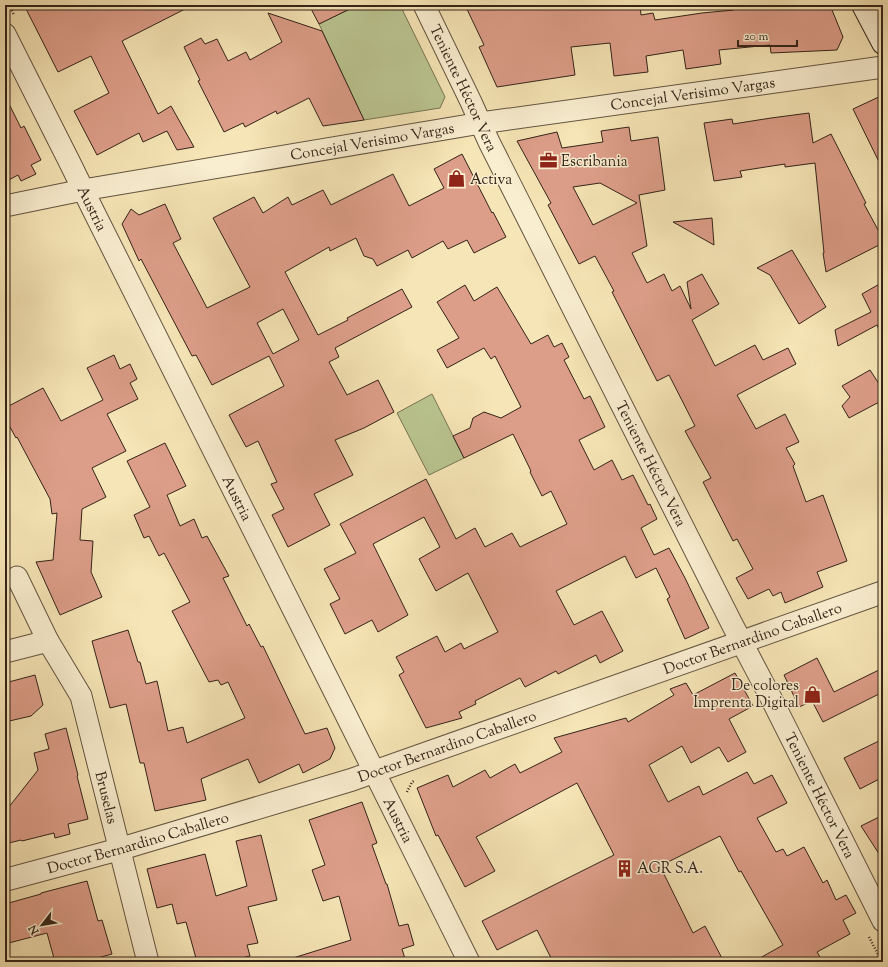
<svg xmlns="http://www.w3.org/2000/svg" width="888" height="967" font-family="'Sorts Mill Goudy',serif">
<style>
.green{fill:#bac590;stroke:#767454}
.building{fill:#dd9e89;stroke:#332318;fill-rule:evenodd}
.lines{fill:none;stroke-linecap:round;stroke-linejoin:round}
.minor-casing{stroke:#645440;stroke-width:23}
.tertiary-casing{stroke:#645440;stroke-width:24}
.secondary-casing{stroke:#332318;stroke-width:24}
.path{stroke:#332318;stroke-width:2.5;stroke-dasharray:1 2;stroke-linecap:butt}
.minor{stroke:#f9eed0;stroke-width:21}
.tertiary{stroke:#f9eed0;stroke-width:22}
.secondary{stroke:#f9eed0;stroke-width:22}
.labels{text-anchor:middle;stroke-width:3;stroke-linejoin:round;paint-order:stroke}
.street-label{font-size:15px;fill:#332318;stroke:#f9eed0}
.poi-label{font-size:15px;fill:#332318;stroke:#f9eed0;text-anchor:start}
</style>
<rect width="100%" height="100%" fill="#f6e5b6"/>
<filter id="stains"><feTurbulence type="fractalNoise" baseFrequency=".005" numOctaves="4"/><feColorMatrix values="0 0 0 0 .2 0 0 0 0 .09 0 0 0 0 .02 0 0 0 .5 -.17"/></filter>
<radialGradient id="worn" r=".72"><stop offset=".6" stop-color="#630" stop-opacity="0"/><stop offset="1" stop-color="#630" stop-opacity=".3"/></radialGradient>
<g class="green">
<polygon points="358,5 400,5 445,97 440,108 364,120 319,24"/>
<polygon points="432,394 464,458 429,475 397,413"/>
</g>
<g class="building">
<polygon points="24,5 193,5 122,41 158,114 171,106 194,147 177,150 167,131 143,142 139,133 97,155 74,111 109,93 91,56 58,72"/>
<polygon points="309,5 358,5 319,24"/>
<polygon points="465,5 565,5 565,7 581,5 640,5 641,15 653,13 655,20 702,13 734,10 733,5 766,5 766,8 797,5 830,5 843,37 837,50 771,53 770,45 719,50 721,64 686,69 683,50 646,56 648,72 614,76 610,43 571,47 575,75 497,87 479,47 484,45"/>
<polygon points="268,13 322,31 364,120 323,126 309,98 277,114 276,111 245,127 243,123 224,132 198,81 200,80 184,47 201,38 205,44 217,39 228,61 246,52 250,60 282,42"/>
<polygon points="883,95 883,170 853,109"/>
<polygon points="5,96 21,128 24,126 41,160 31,165 36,174 21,181 18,175 5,182"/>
<polygon points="809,113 813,143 831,134 866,203 864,204 883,239 883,243 826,272 823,253 824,253 815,163 785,167 785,164 740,171 742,177 714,181 704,123 732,119 733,124 771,118"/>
<path d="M629,127L631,141L658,137L665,190L639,195L647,246L632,253L647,283L664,274L672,291L680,286L691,309L687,282L702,274L719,304L692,320L715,366L755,345L763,360L788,348L796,364L737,395L756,429L785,414L799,442L786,448L795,464L793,466L806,502L823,495L847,561L817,572L823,587L785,603L781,592L773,596L769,589L748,599L736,578L753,569L737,539L733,541L703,482L711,478L685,431L695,426L669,375L657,381L612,292L614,291L595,256L579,264L548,205L551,203L517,141L557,132L562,148L603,142L601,131ZM600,183L637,203L593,225L573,187Z"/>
<path d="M462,154L492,213L493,212L506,237L474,253L467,240L448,249L443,241L412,258L408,250L377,266L373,259L364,256L356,238L330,251L329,247L285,272L318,335L348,320L347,318L402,289L412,307L335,348L339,357L329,362L347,395L378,380L394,412L364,428L335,440L353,475L314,494L330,525L288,547L272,515L284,509L271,484L277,482L258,441L246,447L229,415L284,386L269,356L212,385L196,355L192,356L141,259L139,261L122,224L131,209L139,215L165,204L181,239L173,243L207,308L250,287L213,218L254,197L263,213L288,197L292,205L323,190L331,205L393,174L409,206L444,188L434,169ZM283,309L299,340L273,354L257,323Z"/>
<polygon points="712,218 714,245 673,222"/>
<polygon points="792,250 826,307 799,324 770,275 757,268"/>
<polygon points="883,282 883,338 877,325 838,346 835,330 871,312 862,294"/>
<polygon points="465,285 474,301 497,287 531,344 548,335 554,347 562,343 569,357 564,360 584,399 590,396 605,427 579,440 594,470 612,460 622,480 633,475 648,505 650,504 657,519 641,528 654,555 669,548 685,578 709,628 685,639 667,599 670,597 656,568 636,578 625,556 556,591 574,625 602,611 623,651 600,663 596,655 558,674 556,671 525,687 520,678 475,701 476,704 459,712 462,718 426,728 399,675 404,672 396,657 437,636 445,652 461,643 464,649 498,632 468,573 436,591 419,559 440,547 424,517 373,544 408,615 378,632 372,620 345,634 330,604 340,599 324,569 356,553 340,524 426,479 456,539 475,528 485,547 512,533 520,547 567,524 551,491 542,496 530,472 531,471 513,434 464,458 453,436 470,428 473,418 484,412 501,418 521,407 495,356 491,359 484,348 447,368 437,350 459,338 437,302"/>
<polygon points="114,355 120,369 130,364 137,379 130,383 138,399 107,414 126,451 92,468 106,497 82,509 80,540 93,541 91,572 102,597 60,615 36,562 53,560 57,513 52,514 50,499 17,437 16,438 5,418 5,408 43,388 61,421 103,400 87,368"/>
<polygon points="870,370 883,390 883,400 849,418 842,406 850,397 842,386"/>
<polygon points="165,443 186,486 167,495 180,526 194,519 202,538 207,536 229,576 223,578 247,626 249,624 261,647 263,646 305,734 327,728 335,748 330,759 303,773 299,764 259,783 248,759 201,779 206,800 155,811 144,763 140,763 126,704 110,708 92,641 128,630 138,662 140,662 146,684 157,681 168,731 183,727 187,743 245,718 228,682 221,685 218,680 209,682 172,611 190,602 164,553 159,556 149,536 144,538 134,515 150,507 127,461"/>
<polygon points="817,658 834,692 883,668 883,692 823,722 812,701 799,707 784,675"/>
<polygon points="735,673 753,706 729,719 746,752 728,762 719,747 691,763 682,746 649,765 668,802 699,786 703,795 747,772 754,784 772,775 787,803 757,818 776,852 783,849 787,856 804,847 823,883 827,880 836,900 846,895 856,913 843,920 850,934 817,952 823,962 753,962 783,945 759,903 741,871 739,872 720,836 660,866 693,933 705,926 724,962 553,962 537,930 497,950 482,921 614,855 577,783 476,837 495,871 465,887 438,835 436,836 417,788 448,775 453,787 485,770 490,778 515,764 520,773 562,752 554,738 626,718 628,722 674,695 670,689 686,683 693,695"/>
<polygon points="35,675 43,705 31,716 5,722 5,683"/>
<polygon points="66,728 78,775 77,776 88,819 68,824 70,834 55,838 54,833 22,841 21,840 5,844 5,812 38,770 34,753 49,749 45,734"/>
<polygon points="883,739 883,777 860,789 844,758"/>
<polygon points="362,802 377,843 372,845 386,884 387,884 399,926 408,924 414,945 402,949 406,962 293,962 293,958 351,940 339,896 323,901 312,870 325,865 309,820"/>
<polygon points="883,815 883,860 861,826"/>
<polygon points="261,835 277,900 248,907 258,943 247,945 250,956 225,962 197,962 186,922 177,924 172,904 157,908 147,869 205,854 216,896 247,886 236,841"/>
<polygon points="87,881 98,921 102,920 112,954 83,962 55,962 47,933 5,944 5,904 41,894 41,893"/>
</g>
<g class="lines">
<defs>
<g id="minor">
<path id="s1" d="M424,5L471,102L489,142L732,624L771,698L883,921"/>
<path id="s2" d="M5,34L70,163L93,210L344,711L469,962"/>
<path id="s3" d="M5,206L83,190L481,123L883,67"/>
<path id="s4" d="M17,577L48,641L81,696L148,962"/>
<polyline points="5,652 48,641"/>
</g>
<g id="tertiary">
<path id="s5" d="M5,880L120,849L351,780L883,592"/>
</g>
<polyline id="secondary" points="863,5 883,43"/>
</defs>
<use href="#minor" class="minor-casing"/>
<use href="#tertiary" class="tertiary-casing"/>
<use href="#secondary" class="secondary-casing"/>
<g class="path">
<polyline points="9,5 14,15"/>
<polyline points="407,792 412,782 414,781"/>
<polyline points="869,937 882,962"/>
</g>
<use href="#minor" class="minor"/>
<use href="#tertiary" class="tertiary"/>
<use href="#secondary" class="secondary"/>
</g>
<defs>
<symbol id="office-bare" viewBox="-9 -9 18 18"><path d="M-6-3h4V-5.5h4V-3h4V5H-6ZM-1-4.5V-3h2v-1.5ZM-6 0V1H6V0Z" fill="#8f2418" stroke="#f9eed0" stroke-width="2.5" paint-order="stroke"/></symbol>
<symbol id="shop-bare" viewBox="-9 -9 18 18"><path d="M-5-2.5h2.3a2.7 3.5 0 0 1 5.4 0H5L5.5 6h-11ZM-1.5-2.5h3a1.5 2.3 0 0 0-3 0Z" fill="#8f2418" stroke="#f9eed0" stroke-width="2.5" paint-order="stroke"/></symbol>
<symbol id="building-bare" viewBox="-9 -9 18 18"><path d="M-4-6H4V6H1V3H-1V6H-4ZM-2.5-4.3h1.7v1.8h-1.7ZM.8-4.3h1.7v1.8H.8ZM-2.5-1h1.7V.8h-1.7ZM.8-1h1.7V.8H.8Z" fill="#8f2418" stroke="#f9eed0" stroke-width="2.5" paint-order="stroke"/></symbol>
</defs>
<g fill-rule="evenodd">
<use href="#office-bare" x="536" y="148" width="25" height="25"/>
<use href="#shop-bare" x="444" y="166" width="25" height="25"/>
<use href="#shop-bare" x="800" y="682" width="25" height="25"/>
<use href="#building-bare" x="612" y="856" width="25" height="25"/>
</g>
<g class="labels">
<g class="street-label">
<text dy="5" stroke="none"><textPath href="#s1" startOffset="92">Teniente Héctor Vera</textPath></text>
<text dy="5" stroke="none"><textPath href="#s3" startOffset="697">Concejal Verisimo Vargas</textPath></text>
<text dy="5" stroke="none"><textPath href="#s3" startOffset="373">Concejal Verisimo Vargas</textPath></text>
<text dy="5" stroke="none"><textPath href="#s2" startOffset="195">Austria</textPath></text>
<text dy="5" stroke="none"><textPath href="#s1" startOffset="512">Teniente Héctor Vera</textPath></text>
<text dy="5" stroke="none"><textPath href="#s2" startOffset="519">Austria</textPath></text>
<text dy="5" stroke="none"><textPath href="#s5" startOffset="786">Doctor Bernardino Caballero</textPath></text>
<text dy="5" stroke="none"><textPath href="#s5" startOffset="462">Doctor Bernardino Caballero</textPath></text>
<text dy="5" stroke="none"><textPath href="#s1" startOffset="884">Teniente Héctor Vera</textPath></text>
<text dy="5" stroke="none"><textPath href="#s4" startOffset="240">Bruselas</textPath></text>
<text dy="5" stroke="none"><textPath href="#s2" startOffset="879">Austria</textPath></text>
<text dy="5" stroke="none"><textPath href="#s5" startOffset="138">Doctor Bernardino Caballero</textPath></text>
</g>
<g class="poi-label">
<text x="561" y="166">Escribania</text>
<text x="470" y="184">Activa</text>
<text x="799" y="690" text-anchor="end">De colores<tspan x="799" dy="17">Imprenta Digital</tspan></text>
<text x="637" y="873">AGR S.A.</text>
</g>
</g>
<rect width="888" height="967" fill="none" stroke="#f6e5b6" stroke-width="20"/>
<rect x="6" y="6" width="876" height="955" fill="none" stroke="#332318" stroke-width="2"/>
<rect x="10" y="10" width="868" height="947" fill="none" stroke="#332318"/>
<g transform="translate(42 925) rotate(239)" stroke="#f9eed0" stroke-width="3" paint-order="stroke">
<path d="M0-3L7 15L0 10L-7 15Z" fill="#332318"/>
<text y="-6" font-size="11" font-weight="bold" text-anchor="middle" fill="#332318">N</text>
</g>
<path d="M738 40v6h59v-6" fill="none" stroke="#332318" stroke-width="2"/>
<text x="744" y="40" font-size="12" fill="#332318" stroke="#f9eed0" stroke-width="3" paint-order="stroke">20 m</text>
<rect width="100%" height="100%" filter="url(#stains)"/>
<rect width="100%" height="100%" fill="url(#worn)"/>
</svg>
